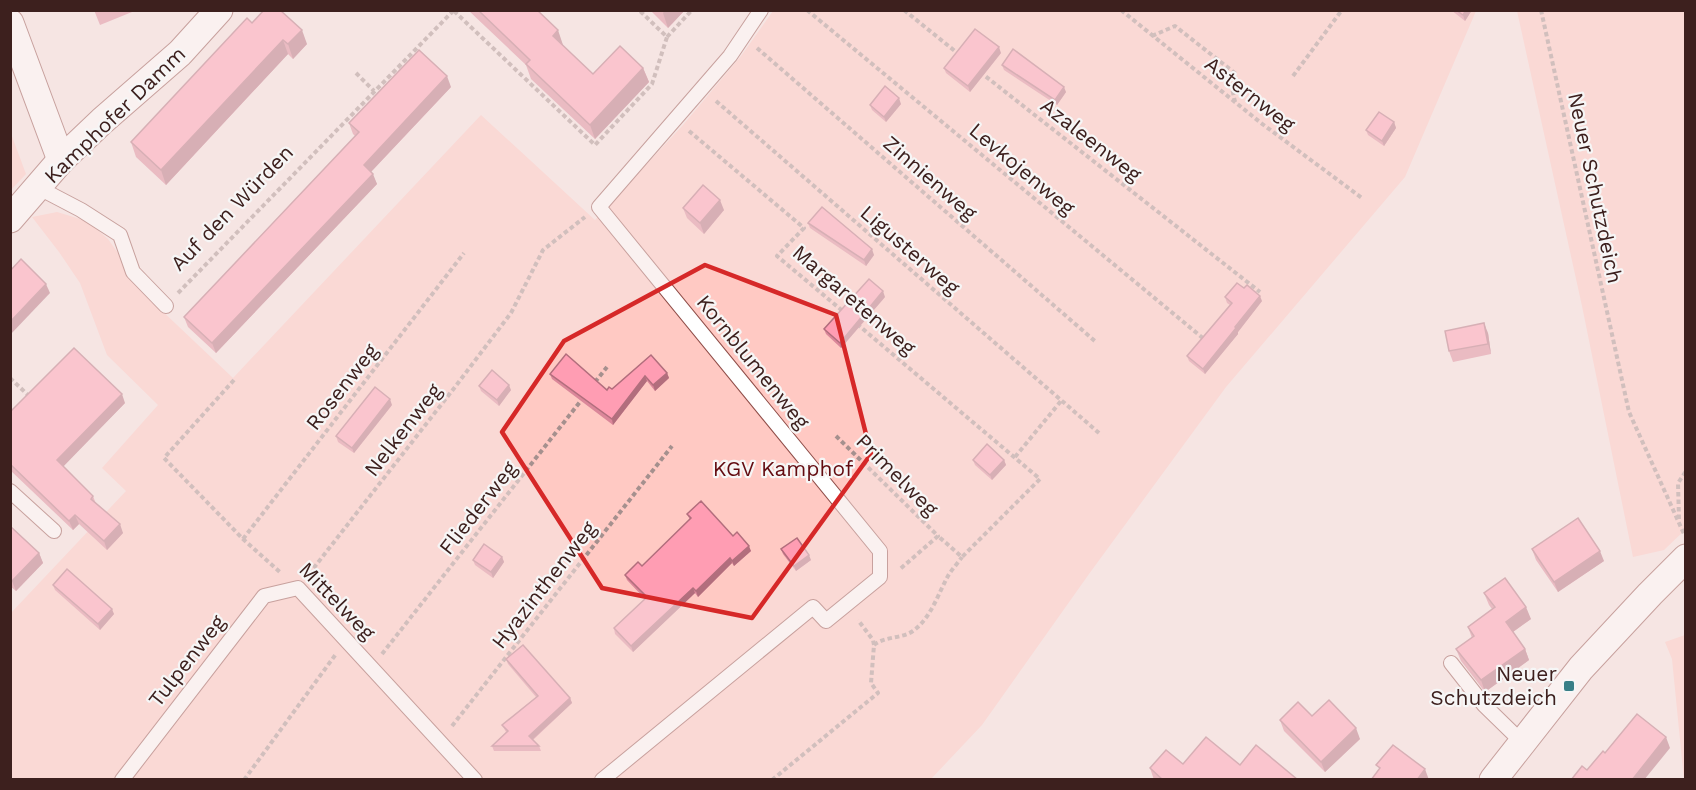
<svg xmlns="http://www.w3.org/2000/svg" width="1696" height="790" font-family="'Work Sans',sans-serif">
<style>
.green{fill:#ffc9c3}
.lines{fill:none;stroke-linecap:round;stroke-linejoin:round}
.service-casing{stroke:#904e49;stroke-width:16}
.minor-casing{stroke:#904e49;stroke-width:29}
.path{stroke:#a5908e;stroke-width:4;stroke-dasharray:4.5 3;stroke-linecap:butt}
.service{stroke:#fff;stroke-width:14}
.minor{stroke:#fff;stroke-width:27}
.wall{fill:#db879a}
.shaded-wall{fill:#b26e7d}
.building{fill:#ff9db3;stroke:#b26e7d;stroke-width:1.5}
.marked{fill:none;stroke:#d62828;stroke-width:4.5;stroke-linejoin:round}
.poi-dot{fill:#387f87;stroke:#f6f6f6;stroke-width:2}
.labels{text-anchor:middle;stroke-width:4.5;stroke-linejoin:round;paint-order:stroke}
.street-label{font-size:21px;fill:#3d201e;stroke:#f6f6f6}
.park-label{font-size:21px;fill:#630b10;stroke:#f6f6f6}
.poi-label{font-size:21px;fill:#3d201e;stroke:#f6f6f6;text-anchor:end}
</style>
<rect width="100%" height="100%" fill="#f5e5e3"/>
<g class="green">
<polygon points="773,11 1476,11 1405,177 1226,387 1089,574 982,725 931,779 11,779 10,614 126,491 102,468 158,405 107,355 80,283 59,252 32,217 57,212 87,221 108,239 123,260 139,289 233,378 481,115 595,220 683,125 741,56"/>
<polygon points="1517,11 1685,11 1686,529 1664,550 1633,557 1582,306"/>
<polygon points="10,131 26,174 11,190 10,190"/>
<polygon points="1685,635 1686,779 1684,780 1672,659 1665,642"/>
</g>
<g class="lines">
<defs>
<g id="service">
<polyline points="39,188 81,210 120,235 133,272 166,306"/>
<polyline points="10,491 54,531"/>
<polyline points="1451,663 1484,705 1523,743"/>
<polyline points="122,780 264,596 298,588 475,780"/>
<polyline points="602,780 813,607 826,621 880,577 880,551 599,207 730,56 761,10"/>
</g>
<g id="minor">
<polyline points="10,23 61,160"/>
<polyline points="10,219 61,160 102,121 180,53 219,10"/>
<polyline points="1493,780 1581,668 1650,594 1686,558"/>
</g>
</defs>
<use href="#service" class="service-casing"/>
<use href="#minor" class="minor-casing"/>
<g class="path">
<polyline points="807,10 1204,339"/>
<polyline points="904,10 961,56"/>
<polyline points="1121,10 1261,123 1362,198"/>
<polyline points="1541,10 1629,412 1684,534"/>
<polyline points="454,11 595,145 652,84 667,37 639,10"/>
<polyline points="1152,36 1175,26 1236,74 1232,88 1235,102"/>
<polyline points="667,37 692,10"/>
<polyline points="757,48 1096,342"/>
<polyline points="980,72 1260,292"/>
<polyline points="356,73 374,91"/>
<polyline points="1293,76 1342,10"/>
<polyline points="716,101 1099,433"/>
<polyline points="689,131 804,228 777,256 845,313"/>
<polyline points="178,293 454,10"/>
<polyline points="857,324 1040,479 962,557 938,536"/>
<polyline points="10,378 29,396"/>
<polyline points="234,380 164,458 243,539 281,573"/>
<polyline points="595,382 607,367"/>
<polyline points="836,436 938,536 899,570"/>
<polyline points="1015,457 1061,401"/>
<polyline points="1679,519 1678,483 1686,471"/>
<polyline points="243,539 464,253"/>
<polyline points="309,574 455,387 511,313 543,250 585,217"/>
<path d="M874,645C885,636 901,639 913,631C931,618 938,594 948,576C952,569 958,563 962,557"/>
<polyline points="382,654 583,398"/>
<polyline points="452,726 672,446"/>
<polyline points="244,780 336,654"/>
<polyline points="772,780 878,693 871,683 874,645 873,640 858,620"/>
</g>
<use href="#service" class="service"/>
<use href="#minor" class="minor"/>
</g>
<g class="wall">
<polygon points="94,10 132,10 132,12 100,25"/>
<polygon points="468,10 537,10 563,45 563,46 593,74 643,68 649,82 595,139 531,79 526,65"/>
<polygon points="650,10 685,10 668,28"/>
<polygon points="1451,10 1472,10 1465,21"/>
<polygon points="252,23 307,44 293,59 288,54 166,185 136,157 131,142"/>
<polygon points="1001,53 970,92 946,73 944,68"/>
<polygon points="1002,65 1066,92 1057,105 1004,70"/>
<polygon points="451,87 371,172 377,184 216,353 188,327 184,317 355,136 353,134 349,123"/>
<polygon points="901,104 886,122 872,110 870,105"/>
<polygon points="1394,122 1396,128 1384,146 1368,135 1366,130"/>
<polygon points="683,208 724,210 704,234 687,218"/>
<polygon points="808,223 874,255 866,266 810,228"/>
<polygon points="885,297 841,348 826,334 824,329"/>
<polygon points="1225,297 1262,301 1238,332 1238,334 1205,374 1189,361 1187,356 1230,305 1227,303"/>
<polygon points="1488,333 1491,354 1453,362 1449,351"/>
<polygon points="651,355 667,373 669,378 655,391 647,381 613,425 552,379 550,374 607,390 612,389"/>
<polygon points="479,386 511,390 499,406 481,391"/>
<polygon points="125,403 63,466 93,496 96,504 123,533 107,550 79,524 73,530 10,470 10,412"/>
<polygon points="392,405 354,453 338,442 336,436"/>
<polygon points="973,460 1004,460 1006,465 992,480 975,465"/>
<polygon points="687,514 733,536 751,551 734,566 732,563 698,597 695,593 633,652 615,634 614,628 645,599 627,580 625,575 642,566 690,520"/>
<polygon points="10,526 39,553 43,563 16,591 10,586"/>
<polygon points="781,549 811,560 796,571 783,554"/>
<polygon points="1532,549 1604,561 1558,592 1536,560"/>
<polygon points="502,557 504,562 493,578 475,565 473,560"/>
<polygon points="53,585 114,614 100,630 55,590"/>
<polygon points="1484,593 1531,619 1513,632 1525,649 1529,660 1485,692 1461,661 1456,649 1472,638 1468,627 1492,609 1489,605"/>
<polygon points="506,659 570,698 572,703 533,740 539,746 541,751 494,751 492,746 506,732 502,725 536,697 508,664"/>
<polygon points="1312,716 1360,739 1325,772 1284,731 1280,720"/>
<polygon points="1240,765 1298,780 1154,780 1150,768"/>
</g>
<g class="shaded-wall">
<polygon points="665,10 685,10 668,28 663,13"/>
<polygon points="1466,10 1472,10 1465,21 1463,15"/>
<polygon points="302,30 307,44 293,59 288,44"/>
<polygon points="558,30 563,45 558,51 553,36"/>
<polygon points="283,40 288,54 166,185 161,170"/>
<polygon points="999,47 1001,53 970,92 968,86"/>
<polygon points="643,68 649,82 595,139 590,125"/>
<polygon points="447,76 451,87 368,175 364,165"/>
<polygon points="1064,87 1066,92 1057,105 1055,100"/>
<polygon points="899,98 901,104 886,122 884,117"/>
<polygon points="1394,122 1396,128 1384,146 1382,141"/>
<polygon points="373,174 377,184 216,353 212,343"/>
<polygon points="720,200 724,210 704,234 700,223"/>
<polygon points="872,249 874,255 866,266 864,260"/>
<polygon points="46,284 50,293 10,335 10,322"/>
<polygon points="883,291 885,297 841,348 840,343"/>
<polygon points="1260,296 1262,301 1238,332 1238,334 1205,374 1203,369"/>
<polygon points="1484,323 1488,333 1491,354 1488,344"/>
<polygon points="667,373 669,378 655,391 653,385"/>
<polygon points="645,376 647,381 613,425 612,419"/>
<polygon points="509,385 511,390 499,406 497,400"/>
<polygon points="122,394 125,403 60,470 57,460"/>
<polygon points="390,399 392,405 354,453 352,448"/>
<polygon points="1004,460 1006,465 992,480 990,475"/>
<polygon points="75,515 79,524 73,530 69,521"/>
<polygon points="120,524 123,533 107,550 104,541"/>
<polygon points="749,546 751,551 734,566 732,561"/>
<polygon points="1600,551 1604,561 1558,592 1554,582"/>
<polygon points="39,553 43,563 16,591 12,581"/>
<polygon points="809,555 811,560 796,571 794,566"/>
<polygon points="502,557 504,562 493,578 491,572"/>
<polygon points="730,558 732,563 698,597 696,591"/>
<polygon points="693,588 695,593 633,652 631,646"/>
<polygon points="1526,607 1531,619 1510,634 1506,622"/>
<polygon points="112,609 114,614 100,630 98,624"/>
<polygon points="1525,649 1529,660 1485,692 1481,680"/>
<polygon points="570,698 572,703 531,741 529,736"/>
<polygon points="1356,728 1360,739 1325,772 1321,762"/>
<polygon points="1666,737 1670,748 1644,780 1632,780"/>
<polygon points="1425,769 1429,780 1417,780"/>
</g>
<g class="building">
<polygon points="264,10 280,10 302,30 288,44 283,40 161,170 131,142 247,18 252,23"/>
<polygon points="478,10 537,10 558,30 553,36 593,74 620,46 643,68 590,125 526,64 530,60"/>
<polygon points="1456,10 1466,10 1463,15"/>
<polygon points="975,29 999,47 968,86 944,68"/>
<polygon points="1013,49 1064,87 1055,100 1002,65"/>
<polygon points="419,50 447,76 364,165 373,174 212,343 184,317 359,132 349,123"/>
<polygon points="885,86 899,98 884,117 870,105"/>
<polygon points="1379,112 1394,122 1382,141 1366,130"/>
<polygon points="703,185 720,200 700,223 683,208"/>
<polygon points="822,207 872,249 864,260 808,223"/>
<polygon points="21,259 46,284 10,322 10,271"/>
<polygon points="869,279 883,291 840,343 824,329"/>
<polygon points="1237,283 1244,288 1247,285 1260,296 1235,327 1236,328 1203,369 1187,356 1232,303 1225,297"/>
<polygon points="1484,323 1488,344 1449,351 1445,331"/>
<polygon points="74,348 122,394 57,460 93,496 91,499 120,524 104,541 75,515 69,521 10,464 10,412"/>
<polygon points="566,354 607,390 609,387 612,389 651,355 667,373 653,385 645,376 612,419 550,374"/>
<polygon points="492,370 509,385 497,400 479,386"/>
<polygon points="375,387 390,399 352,448 336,436"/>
<polygon points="987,444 1004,460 990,475 973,460"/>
<polygon points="701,501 733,536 737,532 749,546 732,561 730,558 696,591 693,588 631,646 614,628 647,597 625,575 638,562 642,566 691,518 687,514"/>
<polygon points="1578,518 1600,551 1554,582 1532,549"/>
<polygon points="10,526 39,553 12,581 10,580"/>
<polygon points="797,538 809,555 794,566 781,549"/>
<polygon points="484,544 502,557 491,572 473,560"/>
<polygon points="67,569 112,609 98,624 53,585"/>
<polygon points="1505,578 1526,607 1506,622 1525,649 1481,680 1456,649 1474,636 1468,627 1495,607 1484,593"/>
<polygon points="523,645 570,698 529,736 539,746 492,746 508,731 502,725 538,696 506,659"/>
<polygon points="1329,700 1356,728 1321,762 1280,720 1298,702 1312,716"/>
<polygon points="1637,714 1666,737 1632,780 1571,780 1582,766 1587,770 1603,751 1605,753"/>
<polygon points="1206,737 1240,765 1256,745 1298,780 1163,780 1150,768 1166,750 1183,764"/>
<polygon points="1393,745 1425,769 1417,780 1371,780 1380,768 1376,765"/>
</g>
<path d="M0 0H1696V790H0ZM705,265L836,315L871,454L752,618L602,588L502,432L564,341Z" fill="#f5e5e3" fill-opacity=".55" fill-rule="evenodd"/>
<path class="marked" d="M705,265L836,315L871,454L752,618L602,588L502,432L564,341Z"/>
<rect class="poi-dot" x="1563" y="680" width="12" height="12" rx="3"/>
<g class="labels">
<g class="street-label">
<text transform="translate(1250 94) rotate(38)" y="7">Asternweg</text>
<text transform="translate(115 115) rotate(-44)" y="7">Kamphofer Damm</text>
<text transform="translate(1091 140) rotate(38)" y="7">Azaleenweg</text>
<text transform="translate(1022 169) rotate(40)" y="7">Levkojenweg</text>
<text transform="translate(930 178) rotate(41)" y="7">Zinnienweg</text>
<text transform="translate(1595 188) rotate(78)" y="7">Neuer Schutzdeich</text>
<text transform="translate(232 208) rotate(-46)" y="7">Auf den Würden</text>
<text transform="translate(910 250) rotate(41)" y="7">Ligusterweg</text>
<text transform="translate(854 300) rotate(41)" y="7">Margaretenweg</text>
<text transform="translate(753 362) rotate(51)" y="7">Kornblumenweg</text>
<text transform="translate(342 387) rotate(-52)" y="7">Rosenweg</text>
<text transform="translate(403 430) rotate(-52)" y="7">Nelkenweg</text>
<text transform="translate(897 475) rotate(45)" y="7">Primelweg</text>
<text transform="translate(478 508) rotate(-52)" y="7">Fliederweg</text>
<text transform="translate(544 585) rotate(-52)" y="7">Hyazinthenweg</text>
<text transform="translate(337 601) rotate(46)" y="7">Mittelweg</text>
<text transform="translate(187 661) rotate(-52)" y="7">Tulpenweg</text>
</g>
<g class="park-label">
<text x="783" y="476">KGV Kamphof</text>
</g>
<g class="poi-label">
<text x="1557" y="681">Neuer<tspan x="1557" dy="24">Schutzdeich</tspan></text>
</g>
</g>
<rect width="1696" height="790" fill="none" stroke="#3d201e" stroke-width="24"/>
</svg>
